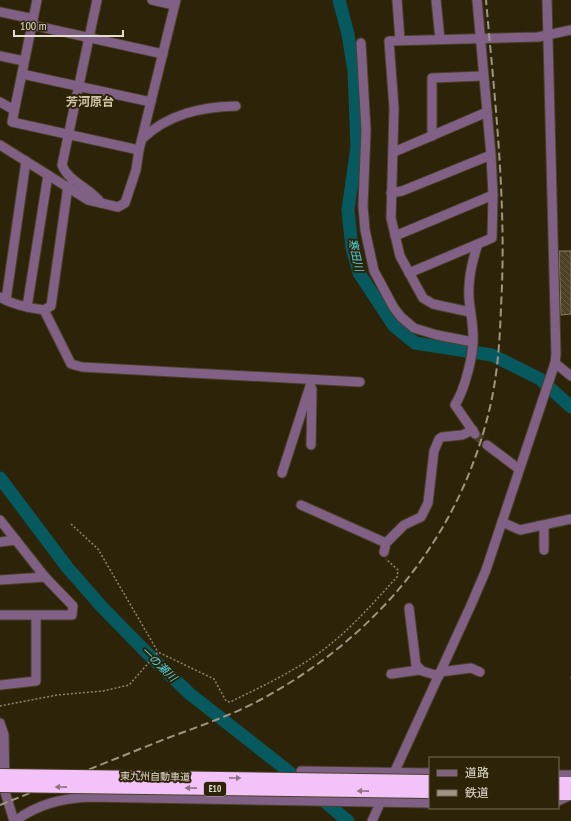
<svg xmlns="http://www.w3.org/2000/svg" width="571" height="821" font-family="'PT Sans Narrow','Noto Sans JP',sans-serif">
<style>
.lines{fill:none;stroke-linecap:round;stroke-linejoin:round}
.river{stroke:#06595f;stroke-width:13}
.building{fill:url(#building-back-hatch);stroke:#8e8366}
.minor-tunnel{stroke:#493f27;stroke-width:9;stroke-dasharray:9 4.5;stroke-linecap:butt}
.minor-casing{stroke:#4a4129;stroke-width:11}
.highway-casing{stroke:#4a4129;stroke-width:14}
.path{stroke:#8e8672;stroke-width:1.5;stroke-dasharray:2 2;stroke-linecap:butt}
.minor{stroke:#806185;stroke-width:9}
.highway{stroke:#f2c2f8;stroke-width:12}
.rail{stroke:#9e9683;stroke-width:2;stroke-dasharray:8 4;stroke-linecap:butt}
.highway-bridge-casing{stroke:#4a4129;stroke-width:14;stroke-linecap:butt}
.highway-bridge{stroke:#f2c2f8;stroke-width:12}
.oneway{fill:#907280}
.labels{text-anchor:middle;stroke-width:4;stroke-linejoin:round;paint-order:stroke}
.shield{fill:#2d2309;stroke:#aea794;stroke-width:1}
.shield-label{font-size:9px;font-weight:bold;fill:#e5dfd0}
.street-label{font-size:10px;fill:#e5dfd0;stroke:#2d2309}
.water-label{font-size:11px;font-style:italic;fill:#4ed9e4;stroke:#2d2309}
.quarter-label{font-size:12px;font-weight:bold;fill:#d0c4a6;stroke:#2d2309}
</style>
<defs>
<pattern id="building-back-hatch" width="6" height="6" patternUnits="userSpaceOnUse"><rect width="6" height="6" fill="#4b4126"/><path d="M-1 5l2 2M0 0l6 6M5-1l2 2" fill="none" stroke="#655c44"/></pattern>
</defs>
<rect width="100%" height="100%" fill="#2d2309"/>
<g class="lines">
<g class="river">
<polyline points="339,0 348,34 354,71 357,147 348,210 352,248 359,273 394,326 415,343 492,355 540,379 571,407"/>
<polyline points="0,478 67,567 102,607 146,652 190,694 283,767 348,821"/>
</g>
</g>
<polygon class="building" points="559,251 571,251 571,314 561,315"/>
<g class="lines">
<polyline class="minor-tunnel" points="475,434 487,445"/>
<defs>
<g id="minor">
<polyline points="37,0 12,122 139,150"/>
<path d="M97,0L62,165C68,182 91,188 101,203"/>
<polyline points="152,0 174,5"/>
<polyline points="397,0 400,40"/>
<polyline points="436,0 440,39"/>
<polyline points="0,12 29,18"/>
<polyline points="32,25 163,54"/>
<polyline points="361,43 366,130 363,206 365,230 374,271 394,308 401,317 414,328 437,335 473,342"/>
<polyline points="0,56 24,61"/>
<polyline points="22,74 151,102"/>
<polyline points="0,102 14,110"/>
<polyline points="432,136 432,78 483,76"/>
<path d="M142,139C168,114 201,107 236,106"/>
<polyline points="0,145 88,200 118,207 125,203 136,170 139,150 176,0"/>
<polyline points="394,152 487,112"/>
<polyline points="391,193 402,191 491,155"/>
<polyline points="395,236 493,195"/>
<polyline points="409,273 492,238 493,195 491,155 477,0"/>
<path d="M0,297C13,305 29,308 44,310L51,306L68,186"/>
<polyline points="6,300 26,161"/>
<polyline points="27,307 48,175"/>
<polyline points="44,310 71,364 82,367 360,382"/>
<polyline points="470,312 433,304 423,298 400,256 391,218 394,108 389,41 538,37 571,30"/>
<polyline points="555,363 571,376"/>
<path d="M475,434L455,405C465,389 474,354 473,335C473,323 470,311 469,298C468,281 472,261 478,244"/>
<polyline points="311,445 312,389"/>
<polyline points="487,445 519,469"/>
<polyline points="282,473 312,380"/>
<polyline points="301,505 386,543"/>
<polyline points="0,520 45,577 73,606 72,615 0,615"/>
<polyline points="502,522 520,530 571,519"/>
<polyline points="0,542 16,540"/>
<polyline points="544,550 544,526"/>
<polyline points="384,552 386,543 404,525 421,517 428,503 434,451 439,439 442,437 462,435 473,430"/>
<polyline points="0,580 45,577"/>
<polyline points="409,608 416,665 422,671 439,676"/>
<polyline points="440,672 471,668 480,672"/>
<polyline points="391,674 419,670"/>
<polyline points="0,685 36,681 36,616"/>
<polyline points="0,723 4,735 5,792 14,821"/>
<polyline points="301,771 430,773"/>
<polyline points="558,775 571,775"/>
<polyline points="558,801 571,795"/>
<path d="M15,821C38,804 60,799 88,797L430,803"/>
<polyline points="372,821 471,605 486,570 555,363 556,354 547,0"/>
</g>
<g id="highway">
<polyline points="558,783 571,783"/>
<polyline points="558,794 571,794"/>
</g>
</defs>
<use href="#minor" class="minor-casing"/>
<use href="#highway" class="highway-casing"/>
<g class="path">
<polyline points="71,524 98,549 158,652"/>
<polyline points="571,677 571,678"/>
<path d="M0,706L57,695L103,691L129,685L158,652L214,679L226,701L230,702C261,687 295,671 323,650C351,629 374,602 397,577L398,570L386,559"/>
</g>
<use href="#minor" class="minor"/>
<use href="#highway" class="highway"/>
<path class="rail" d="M0,805C55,783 110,761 165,739C197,727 230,716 260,700C379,636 464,532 492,398C498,368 500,337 501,307C507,204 495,102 486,0"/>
<defs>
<g id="highway-bridge">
<polyline points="0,775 430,781"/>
<polyline points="0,786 430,792"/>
</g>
</defs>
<use href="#highway-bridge" class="highway-bridge-casing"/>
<use href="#highway-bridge" class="highway-bridge"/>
</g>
<defs><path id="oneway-solid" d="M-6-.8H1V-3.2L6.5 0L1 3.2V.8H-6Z"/></defs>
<g class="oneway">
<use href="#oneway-solid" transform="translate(235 778) rotate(1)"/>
<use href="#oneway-solid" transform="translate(61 787) rotate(-179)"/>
<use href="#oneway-solid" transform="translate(191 788) rotate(-179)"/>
<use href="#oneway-solid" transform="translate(363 791) rotate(-179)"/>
</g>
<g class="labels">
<rect class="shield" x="204" y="782" width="22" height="14" rx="3"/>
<g class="shield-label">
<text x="215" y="792">E10</text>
</g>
<g class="street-label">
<text transform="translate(155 776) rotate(1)" y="4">東九州自動車道</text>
</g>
<g class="water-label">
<text transform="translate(356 255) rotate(77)" y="4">寒田川</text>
<text transform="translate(159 664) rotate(44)" y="4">一の瀬川</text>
</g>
<g class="quarter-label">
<text x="90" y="106">芳河原台</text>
</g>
</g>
<rect x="429" y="757" width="130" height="52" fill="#2d2309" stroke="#776e59"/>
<rect x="437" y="770" width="20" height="6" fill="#806185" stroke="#776e59"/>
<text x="465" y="777" font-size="12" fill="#e5dfd0">道路</text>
<rect x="437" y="790" width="20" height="6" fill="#9e9683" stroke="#776e59"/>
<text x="465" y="797" font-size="12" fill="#e5dfd0">鉄道</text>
<path d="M14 30v6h109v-6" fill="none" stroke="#e5dfd0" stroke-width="2"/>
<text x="20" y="30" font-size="12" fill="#e5dfd0" stroke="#2d2309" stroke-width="3" paint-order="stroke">100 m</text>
</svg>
